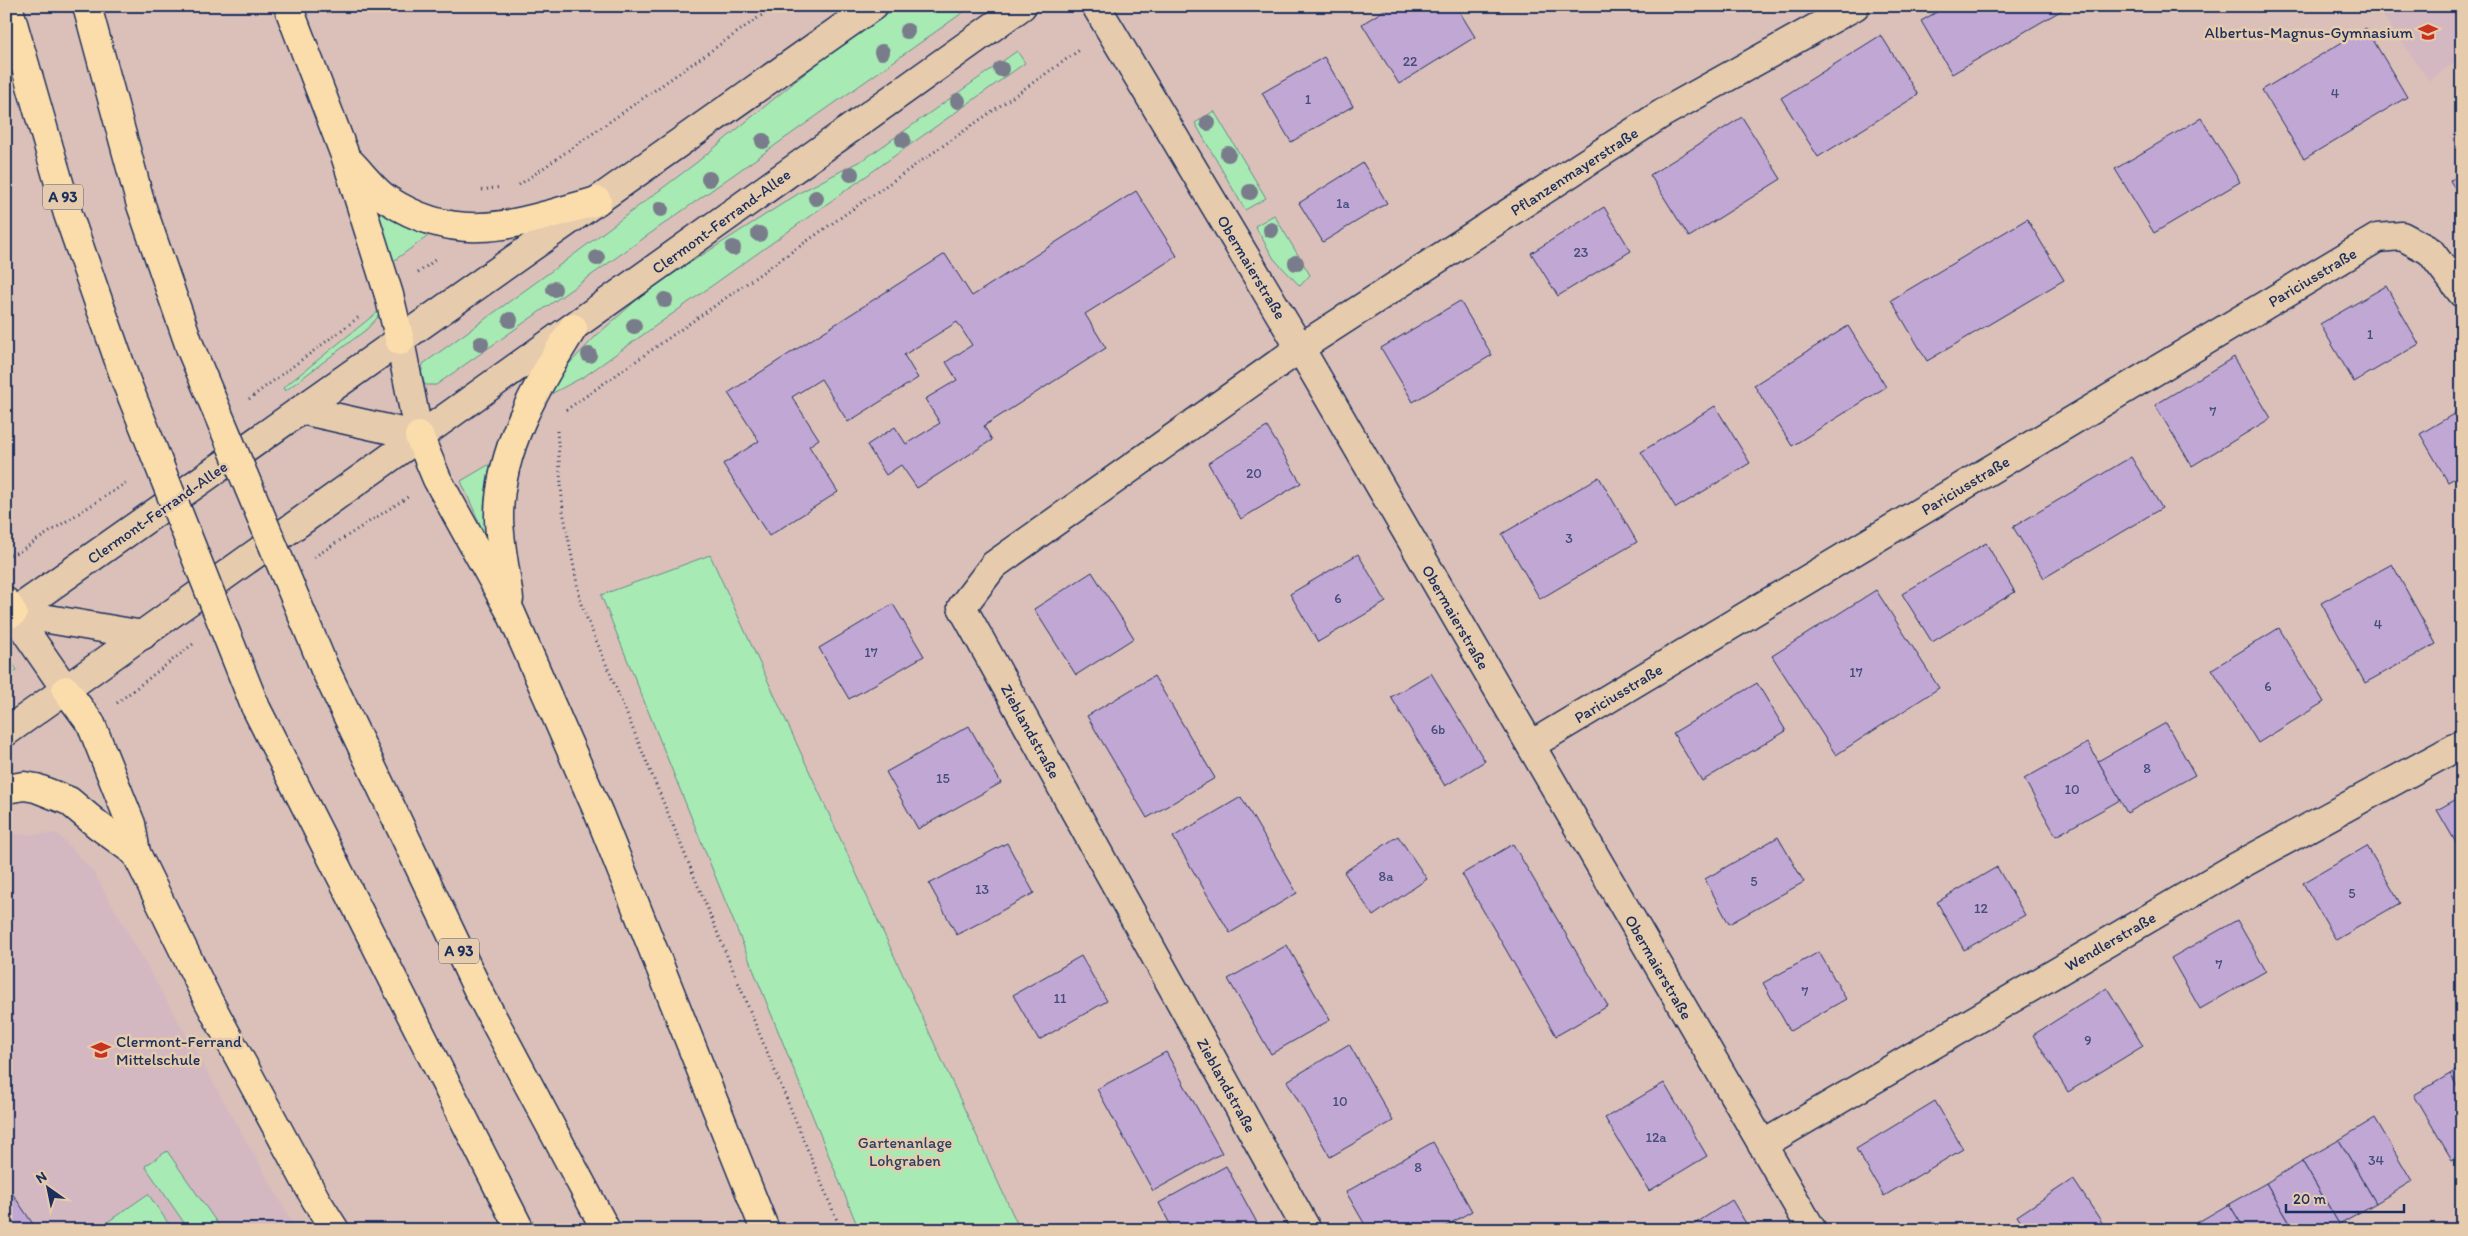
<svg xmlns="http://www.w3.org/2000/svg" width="2468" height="1236" font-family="Itim,sans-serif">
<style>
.built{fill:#d3b8c1}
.green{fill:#a8eab3;stroke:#628c88}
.building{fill:#c1a7d4;stroke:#1b2f5e}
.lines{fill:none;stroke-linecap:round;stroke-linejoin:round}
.minor-casing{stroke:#1b2f5e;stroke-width:31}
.tertiary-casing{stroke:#1b2f5e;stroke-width:31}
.motorway-casing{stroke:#1b2f5e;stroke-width:31}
.path{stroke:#1b2f5e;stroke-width:3;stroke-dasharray:1 4;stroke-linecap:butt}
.minor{stroke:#e6cbad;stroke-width:28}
.tertiary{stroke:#e6cbad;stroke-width:28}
.motorway{stroke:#fbddab;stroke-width:28}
.motorway-bridge-casing{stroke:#1b2f5e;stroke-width:31;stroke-linecap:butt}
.motorway-bridge{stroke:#fbddab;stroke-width:28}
.tree{fill:#797b8b}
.labels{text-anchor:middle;stroke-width:5;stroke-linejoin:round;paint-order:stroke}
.number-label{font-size:14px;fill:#444d7c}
.shield{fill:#e6cbad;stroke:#585e76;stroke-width:1}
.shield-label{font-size:15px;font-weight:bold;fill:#1b2f5e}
.poi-label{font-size:16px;fill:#1b2f5e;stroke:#e6cbad;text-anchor:end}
.street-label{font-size:16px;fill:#1b2f5e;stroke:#e6cbad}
.park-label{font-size:16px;fill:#294266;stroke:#e6cbad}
</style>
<rect width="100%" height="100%" fill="#dbc0b9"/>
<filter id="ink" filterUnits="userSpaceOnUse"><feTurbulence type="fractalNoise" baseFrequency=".02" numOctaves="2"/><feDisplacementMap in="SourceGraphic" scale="10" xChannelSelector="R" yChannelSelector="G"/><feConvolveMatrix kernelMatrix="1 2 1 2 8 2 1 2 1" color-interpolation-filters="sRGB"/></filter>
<g filter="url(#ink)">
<g class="built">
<polygon points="2376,6 2462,6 2462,57 2429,81"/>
<polygon points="57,833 93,871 297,1230 6,1230 6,835"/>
</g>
<g class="green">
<polygon points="898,6 972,6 436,385 425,385 421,375 423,364 564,262 696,163 820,61"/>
<polygon points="1017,51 1025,63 585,376 547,396 567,366 597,335 649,289 801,192 866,158"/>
<polygon points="1214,111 1266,198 1245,210 1195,123"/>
<polygon points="367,196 428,236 392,262"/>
<polygon points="1274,215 1310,275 1300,286 1274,259 1255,226"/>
<polygon points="380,310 377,318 367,329 285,391 283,388"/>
<polygon points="490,464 484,505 487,540 461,481"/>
<polygon points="710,555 1020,1230 859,1230 601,595"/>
<polygon points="6,654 17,670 6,678"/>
<polygon points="167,1151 222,1230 189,1230 145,1166"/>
<polygon points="148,1194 173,1230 96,1230"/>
</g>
<g class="building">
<polygon points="1391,6 1456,6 1475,37 1399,84 1362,24"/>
<polygon points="1494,6 1506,6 1498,11"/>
<polygon points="1947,6 2069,6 1952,74 1921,21"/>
<polygon points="2366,28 2407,97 2304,159 2262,90"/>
<polygon points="1881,35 1918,95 1818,157 1781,98"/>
<polygon points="1324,57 1353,106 1291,142 1262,93"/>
<polygon points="1742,117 1781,179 1689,237 1650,175"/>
<polygon points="2201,118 2240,182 2154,233 2115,169"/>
<polygon points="1363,163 1387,203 1323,242 1299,203"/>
<polygon points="2462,172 2462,198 2450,181"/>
<polygon points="1136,191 1177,256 1085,314 1106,348 984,426 992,440 917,488 901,465 886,475 867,445 895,427 906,444 940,423 925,399 957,380 946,362 972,345 957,322 904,355 918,378 848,422 821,379 792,397 819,439 809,446 838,492 769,536 723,464 759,441 728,393 945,254 972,296"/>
<polygon points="1604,207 1631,251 1558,296 1531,253"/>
<polygon points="2027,219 2064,280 1927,361 1891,300"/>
<polygon points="2386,286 2419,344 2354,382 2320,324"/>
<polygon points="1460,301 1492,355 1413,402 1381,348"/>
<polygon points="1848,326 1886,387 1792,446 1754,385"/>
<polygon points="2234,357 2271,418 2192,466 2155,405"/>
<polygon points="1715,406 1750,463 1676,508 1641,452"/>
<polygon points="2462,409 2462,474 2448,482 2420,434"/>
<polygon points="1267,427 1301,483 1241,519 1208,463"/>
<polygon points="2131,457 2162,508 2044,578 2013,527"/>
<polygon points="1599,477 1637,542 1540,599 1502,534"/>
<polygon points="1986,543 2015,592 1932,642 1902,594"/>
<polygon points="1358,554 1386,602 1318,642 1290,594"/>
<polygon points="2392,564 2436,644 2365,683 2321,603"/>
<polygon points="1092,572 1134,638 1076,675 1034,609"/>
<polygon points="1876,590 1939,688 1836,755 1772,656"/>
<polygon points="893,604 924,656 849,699 819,648"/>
<polygon points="2279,628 2324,702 2258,743 2212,669"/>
<polygon points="1431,673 1485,761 1445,786 1391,697"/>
<polygon points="1154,676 1215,778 1147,818 1087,716"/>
<polygon points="1757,683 1786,731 1702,781 1673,733"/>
<polygon points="2166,723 2195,775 2127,813 2098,761"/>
<polygon points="969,726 1001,783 918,829 886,772"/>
<polygon points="2088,743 2120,800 2056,836 2024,779"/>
<polygon points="2462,796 2462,853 2437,810"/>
<polygon points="1241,797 1297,893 1230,933 1173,837"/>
<polygon points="1398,836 1427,879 1373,916 1344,872"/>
<polygon points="1778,837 1804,882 1729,924 1705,879"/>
<polygon points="1007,843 1034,893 957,935 929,884"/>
<polygon points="1513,844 1608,1006 1556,1036 1462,874"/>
<polygon points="2367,846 2400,903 2336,940 2303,883"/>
<polygon points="1997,867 2025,915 1964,950 1937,902"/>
<polygon points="2237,920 2266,971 2200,1009 2171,958"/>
<polygon points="1287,945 1330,1020 1271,1054 1228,979"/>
<polygon points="1819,952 1846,999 1790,1031 1763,983"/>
<polygon points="1081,956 1107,1001 1039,1040 1013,995"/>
<polygon points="2107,988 2143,1046 2068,1092 2033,1035"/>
<polygon points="1349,1044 1393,1121 1330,1157 1287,1081"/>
<polygon points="1166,1052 1222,1153 1153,1191 1097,1089"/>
<polygon points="2462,1067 2462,1094 2450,1074"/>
<polygon points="2450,1074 2462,1094 2462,1154 2452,1160 2414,1095"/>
<polygon points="1664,1083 1707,1156 1649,1191 1605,1118"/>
<polygon points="1935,1101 1963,1149 1884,1196 1856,1149"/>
<polygon points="2375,1118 2412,1181 2376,1203 2339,1140"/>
<polygon points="2339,1140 2376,1203 2339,1224 2302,1161"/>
<polygon points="1433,1142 1472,1211 1439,1230 1368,1230 1346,1192"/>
<polygon points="2302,1161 2339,1224 2330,1230 2294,1230 2266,1183"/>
<polygon points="1226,1166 1261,1230 1173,1230 1159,1203"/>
<polygon points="2073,1179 2107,1230 2026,1230 2017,1216"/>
<polygon points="2266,1183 2294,1230 2245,1230 2229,1204"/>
<polygon points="6,1184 37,1230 6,1230"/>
<polygon points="1732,1200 1750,1230 1685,1230"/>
<polygon points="2229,1204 2245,1230 2195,1230 2193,1225"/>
<polygon points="2193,1225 2195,1230 2185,1230"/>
</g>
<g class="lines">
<defs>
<g id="minor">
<polyline points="1096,6 1300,348 1812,1230"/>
<polyline points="1531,745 2377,238 2402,236 2430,251 2462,293"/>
<polyline points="1762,1145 2236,867 2462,744"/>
<polyline points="1307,1230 962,607 994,565 1300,348 1663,113 1855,6"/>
</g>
<g id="tertiary">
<polyline points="400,341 419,436"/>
<polyline points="302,410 419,436"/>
<polyline points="13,613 143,635"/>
<polyline points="13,613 66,690"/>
<polyline points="6,618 873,6"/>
<polyline points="6,732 1022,6"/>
</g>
<g id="motorway">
<polyline points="8,6 68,214 127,384"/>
<polyline points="87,6 141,205 190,347"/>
<polyline points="288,6 346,158 389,295 400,341"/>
<path d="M350,162C362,174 374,191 388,200C462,248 520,222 597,201"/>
<polyline points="419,436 437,479 511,613 599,814 765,1230"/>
<path d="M509,599C506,573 500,546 499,520C498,449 537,386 573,328"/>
<polyline points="6,602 13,613"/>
<polyline points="324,667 480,994 606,1230"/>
<polyline points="66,690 91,724 131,824 136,853 208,1000 316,1200 335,1230"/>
<polyline points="255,706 520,1230"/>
<polyline points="6,789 24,786 36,788 69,801 99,826 136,853"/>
</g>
</defs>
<use href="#minor" class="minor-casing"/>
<use href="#tertiary" class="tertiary-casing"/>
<use href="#motorway" class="motorway-casing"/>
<g class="path">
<polyline points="519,185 775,6"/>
<polyline points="482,190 501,187"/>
<polyline points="418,273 436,259"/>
<polyline points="249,399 359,317"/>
<polyline points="566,410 1081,49"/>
<polyline points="557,431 563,511 581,604 841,1230"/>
<polyline points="6,557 20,551 129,481"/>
<polyline points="314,557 408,497"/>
<polyline points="117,703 193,644"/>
</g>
<use href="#minor" class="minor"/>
<use href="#tertiary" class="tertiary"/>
<use href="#motorway" class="motorway"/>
<defs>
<g id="motorway-bridge">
<polyline points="190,347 324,667"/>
<polyline points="127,384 255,706"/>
</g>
</defs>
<use href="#motorway-bridge" class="motorway-bridge-casing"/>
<use href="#motorway-bridge" class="motorway-bridge"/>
</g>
<g class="tree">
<circle cx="907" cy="31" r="8"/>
<circle cx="882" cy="52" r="8"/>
<circle cx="1001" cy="69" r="8"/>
<circle cx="958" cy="101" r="8"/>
<circle cx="1208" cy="123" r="8"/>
<circle cx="903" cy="140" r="8"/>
<circle cx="763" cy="141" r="8"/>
<circle cx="1228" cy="154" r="8"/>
<circle cx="851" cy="174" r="8"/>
<circle cx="709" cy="179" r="8"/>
<circle cx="1250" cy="192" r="8"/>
<circle cx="816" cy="198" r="8"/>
<circle cx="661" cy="209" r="8"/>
<circle cx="1271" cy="230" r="8"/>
<circle cx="759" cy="234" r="8"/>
<circle cx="733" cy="248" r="8"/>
<circle cx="597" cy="258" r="8"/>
<circle cx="1296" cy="263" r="8"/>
<circle cx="554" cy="289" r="8"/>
<circle cx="665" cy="300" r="8"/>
<circle cx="510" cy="320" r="8"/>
<circle cx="634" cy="326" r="8"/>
<circle cx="481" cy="344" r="8"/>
<circle cx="589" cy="355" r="8"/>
</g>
</g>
<defs>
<symbol id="school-bare" viewBox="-9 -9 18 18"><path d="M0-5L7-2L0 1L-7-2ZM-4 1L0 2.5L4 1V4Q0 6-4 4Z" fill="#c8321e" stroke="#e6cbad" stroke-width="2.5" paint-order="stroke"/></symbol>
</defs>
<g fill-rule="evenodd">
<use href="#school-bare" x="2414" y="18" width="28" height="28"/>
<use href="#school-bare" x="87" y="1036" width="28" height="28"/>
</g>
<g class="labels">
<g class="number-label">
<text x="1410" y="66">22</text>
<text x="2335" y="98">4</text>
<text x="1308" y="104">1</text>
<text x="1343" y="208">1a</text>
<text x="1581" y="257">23</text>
<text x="2370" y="339">1</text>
<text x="2213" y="416">7</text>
<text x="1254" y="478">20</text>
<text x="1569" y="543">3</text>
<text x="1338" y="603">6</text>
<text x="2378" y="629">4</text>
<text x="871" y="657">17</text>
<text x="1856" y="677">17</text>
<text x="2268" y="691">6</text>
<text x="1438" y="734">6b</text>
<text x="2147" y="773">8</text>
<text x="943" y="783">15</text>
<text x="2072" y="794">10</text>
<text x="1386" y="881">8a</text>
<text x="1754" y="886">5</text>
<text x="982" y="894">13</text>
<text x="2352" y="898">5</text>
<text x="1981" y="913">12</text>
<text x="2219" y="969">7</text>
<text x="1805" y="996">7</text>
<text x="1060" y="1003">11</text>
<text x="2088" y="1045">9</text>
<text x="1340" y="1106">10</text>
<text x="1656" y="1142">12a</text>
<text x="2376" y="1165">34</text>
<text x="1418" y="1172">8</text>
</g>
<g class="shield">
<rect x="43" y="184.5" width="40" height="25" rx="4"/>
<rect x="439" y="938.5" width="40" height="25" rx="4"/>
</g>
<g class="shield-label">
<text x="63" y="202">A 93</text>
<text x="459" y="956">A 93</text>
</g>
<g class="poi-label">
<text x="2413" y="38">Albertus-Magnus-Gymnasium</text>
<text x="116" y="1047" text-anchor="start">Clermont-Ferrand<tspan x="116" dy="18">Mittelschule</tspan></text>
</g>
<g class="street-label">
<text transform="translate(1574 171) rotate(-33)" y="6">Pflanzenmayerstraße</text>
<text transform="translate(721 221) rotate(-36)" y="6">Clermont-Ferrand-Allee</text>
<text transform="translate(1252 267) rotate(59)" y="6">Obermaierstraße</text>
<text transform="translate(2312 277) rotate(-31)" y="6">Pariciusstraße</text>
<text transform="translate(1965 485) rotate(-31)" y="6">Pariciusstraße</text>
<text transform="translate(157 512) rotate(-35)" y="6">Clermont-Ferrand-Allee</text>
<text transform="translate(1456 617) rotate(60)" y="6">Obermaierstraße</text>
<text transform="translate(1618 693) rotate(-31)" y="6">Pariciusstraße</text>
<text transform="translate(1031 731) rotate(61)" y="6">Zieblandstraße</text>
<text transform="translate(2110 941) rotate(-30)" y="6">Wendlerstraße</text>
<text transform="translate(1659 967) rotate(60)" y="6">Obermaierstraße</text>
<text transform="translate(1227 1085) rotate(61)" y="6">Zieblandstraße</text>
</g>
<g class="park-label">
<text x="905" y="1148">Gartenanlage<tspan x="905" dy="18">Lohgraben</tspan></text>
</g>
</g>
<rect width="2468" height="1236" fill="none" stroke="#e6cbad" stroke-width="25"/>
<rect x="12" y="12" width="2443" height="1211" fill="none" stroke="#1b2f5e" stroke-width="2" filter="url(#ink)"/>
<g transform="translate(48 1188) rotate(327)" stroke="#e6cbad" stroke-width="4" paint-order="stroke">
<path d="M0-4L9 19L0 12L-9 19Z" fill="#1b2f5e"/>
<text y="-8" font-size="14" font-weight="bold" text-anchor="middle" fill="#1b2f5e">N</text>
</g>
<path d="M2286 1204v8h118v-8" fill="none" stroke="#1b2f5e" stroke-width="2.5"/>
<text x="2293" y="1204" font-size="15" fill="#1b2f5e" stroke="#e6cbad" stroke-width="4" paint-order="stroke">20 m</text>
</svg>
